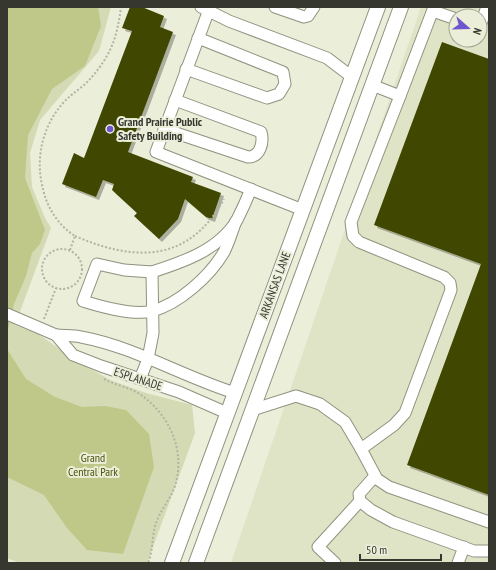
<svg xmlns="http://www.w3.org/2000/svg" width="496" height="570" font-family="'PT Sans Narrow',sans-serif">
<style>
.built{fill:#dfe4c7;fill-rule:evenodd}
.green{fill:#d4dab3}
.water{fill:#bfc889}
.building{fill:#414603;filter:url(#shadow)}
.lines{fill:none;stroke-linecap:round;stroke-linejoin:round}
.minor-casing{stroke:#8f927e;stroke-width:13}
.major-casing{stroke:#8f927e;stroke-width:16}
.path{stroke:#b1b4a3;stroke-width:2;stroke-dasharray:2 2;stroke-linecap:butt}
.minor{stroke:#fff;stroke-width:11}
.major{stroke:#fff;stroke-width:14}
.poi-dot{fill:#6f56cf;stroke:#ebeed9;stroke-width:1.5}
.labels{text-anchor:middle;stroke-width:4;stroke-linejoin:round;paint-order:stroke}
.poi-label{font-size:12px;font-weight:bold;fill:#36372f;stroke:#ebeed9;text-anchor:start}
.street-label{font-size:12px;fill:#36372f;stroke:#ebeed9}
.park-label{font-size:12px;fill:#4c5208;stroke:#ebeed9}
</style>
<defs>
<filter id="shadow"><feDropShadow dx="3" dy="3" stdDeviation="0" flood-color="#0004"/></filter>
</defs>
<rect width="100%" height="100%" fill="#ebeed9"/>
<path class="built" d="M421,7H489V563H231ZM456,16H480V40H456Z"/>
<polygon class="green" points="7,7 111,7 99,51 40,120 30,153 32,187 45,218 51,228 15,325 38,334 74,359 110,380 146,393 192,405 195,433 147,563 19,563 7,558"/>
<g class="water">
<polygon points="7,7 98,7 101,26 85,66 52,89 28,135 25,178 45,230 40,244 32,253 26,276 14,304 7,333"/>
<polygon points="7,349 26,379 55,397 82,407 105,406 126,410 149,434 154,467 123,554 87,550 67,528 44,495 7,477"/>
</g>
<g class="building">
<polygon points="130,7 142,7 164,16 160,27 173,32 128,152 193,177 191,182 221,193 212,219 206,217 185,199 178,219 159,239 134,216 137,213 112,190 114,184 103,180 96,197 62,184 74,153 84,158 132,31 122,28"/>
<polygon points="442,42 489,59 489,495 407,465 481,264 374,225"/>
</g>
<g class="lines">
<defs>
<g id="minor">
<polyline points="201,7 229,21 327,58 352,77"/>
<polyline points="210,7 156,152 303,210"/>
<polyline points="275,7 304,17 308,16 314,7"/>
<polyline points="433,11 456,19"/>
<polyline points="480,26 487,7"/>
<polyline points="186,69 267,98 279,94 285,84 283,72 198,38"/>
<polyline points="372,85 400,96 434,7"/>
<polyline points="400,96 351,222 353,236 359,242 444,277 450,283 451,290 405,413 394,425 361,449 377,479 389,487 489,522"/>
<path d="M164,129L248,157C260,157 264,143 261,132L175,100"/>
<path d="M152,272L124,270L97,264L83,301C102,307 133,316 152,311C179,304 210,276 224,252C229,242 232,231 236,221"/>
<polyline points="7,314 56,335 73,355 101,366 179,392 227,413"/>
<path d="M56,335C64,336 73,335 81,337C135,347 183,377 235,393"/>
<path d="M140,379L148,359L153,333L152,272C183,262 219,250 237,220C242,210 247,199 251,189"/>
<polyline points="252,410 296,396 320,404 345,422 361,449"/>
<polyline points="375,476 359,494 360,501 371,510 393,522 474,551 489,551"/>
<polyline points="335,563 318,547 360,501"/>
<polyline points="458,563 464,547"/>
</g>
<g id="major">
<polyline points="172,563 378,7"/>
<polyline points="196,563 401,7"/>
</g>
</defs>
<use href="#minor" class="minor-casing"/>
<use href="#major" class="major-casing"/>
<g class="path">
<path d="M75,236C135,262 189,263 224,199"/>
<circle cx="62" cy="269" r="20"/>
<path d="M70,250L75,236C59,226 47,208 43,189C35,159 42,127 63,103C69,96 77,91 84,85C93,77 102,65 108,54C116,39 119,23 121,7"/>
<polyline points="44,319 56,288"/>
<path d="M104,379C115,385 128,387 138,393C169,413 186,450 175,486C171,498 163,507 158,518C151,533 154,549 148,563"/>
</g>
<use href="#minor" class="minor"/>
<use href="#major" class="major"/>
</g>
<circle class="poi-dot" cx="110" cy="129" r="4"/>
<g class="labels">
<g class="poi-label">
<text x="118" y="126">Grand Prairie Public<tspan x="118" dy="14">Safety Building</tspan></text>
</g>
<g class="street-label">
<text transform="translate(275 285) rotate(-70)" y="4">ARKANSAS LANE</text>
<text transform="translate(138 379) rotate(18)" y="4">ESPLANADE</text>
</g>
<g class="park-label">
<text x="93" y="462">Grand<tspan x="93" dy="14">Central Park</tspan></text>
</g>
</g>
<rect width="496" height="570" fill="none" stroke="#36372f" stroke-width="16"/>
<g transform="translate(468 28) rotate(110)"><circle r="19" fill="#ebeed9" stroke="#a3a595"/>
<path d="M0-3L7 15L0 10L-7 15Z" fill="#6f56cf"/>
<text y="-6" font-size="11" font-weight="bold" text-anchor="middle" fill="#36372f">N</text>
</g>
<path d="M360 554v6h81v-6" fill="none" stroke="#36372f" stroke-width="2"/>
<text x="366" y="554" font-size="12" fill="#36372f" stroke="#ebeed9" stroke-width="3" paint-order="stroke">50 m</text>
</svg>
